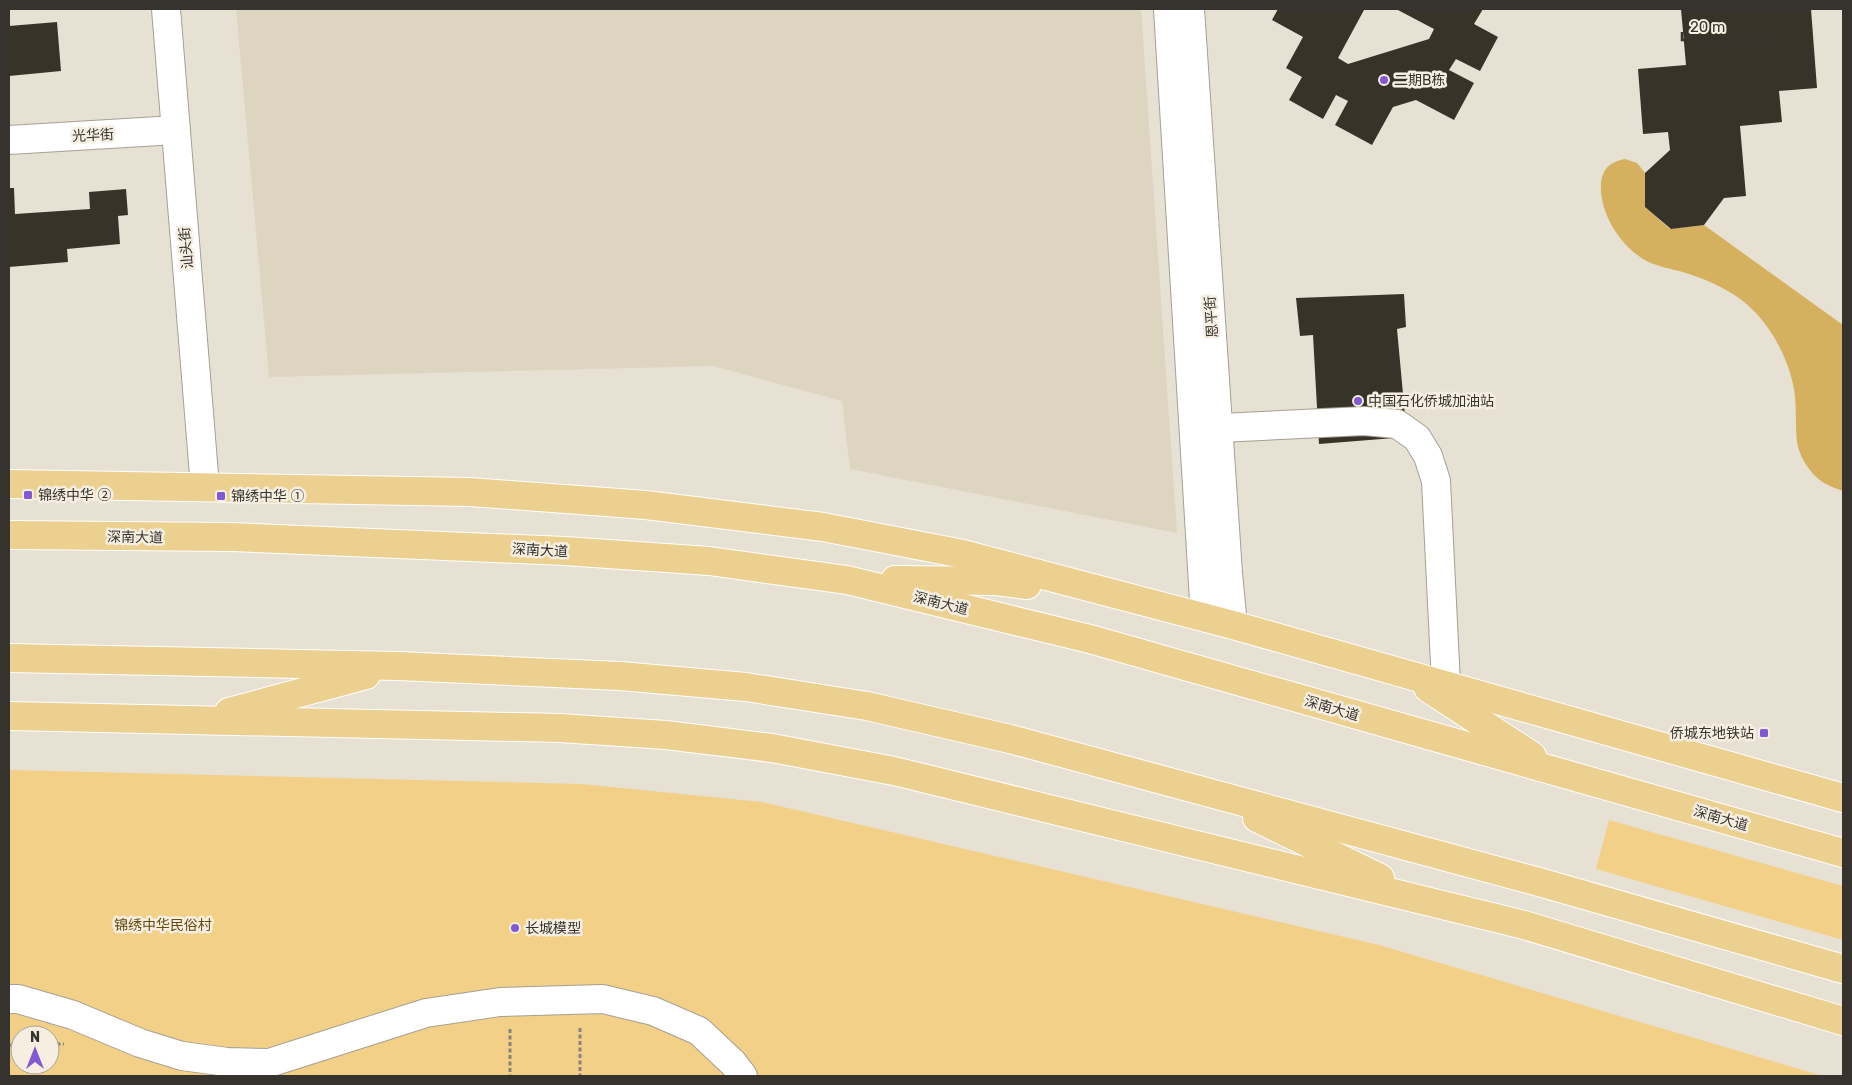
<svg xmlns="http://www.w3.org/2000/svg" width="1852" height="1085" font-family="Rubik,'Noto Sans SC',sans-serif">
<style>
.built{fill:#ded5c1}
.green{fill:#f2d087;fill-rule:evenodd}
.water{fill:#d5b05f}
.building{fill:#383329}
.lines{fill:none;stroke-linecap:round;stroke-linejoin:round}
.minor-casing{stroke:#a5a093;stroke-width:30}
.major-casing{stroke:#fff;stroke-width:30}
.path{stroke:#88847b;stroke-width:3;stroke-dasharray:4 2.5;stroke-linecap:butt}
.minor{stroke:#fff;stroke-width:28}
.major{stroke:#ebd090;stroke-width:28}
.poi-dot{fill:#8159d3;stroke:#f5eee1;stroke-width:2}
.labels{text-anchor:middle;stroke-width:5;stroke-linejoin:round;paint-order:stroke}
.poi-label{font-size:14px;fill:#36332e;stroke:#f5eee1;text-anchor:start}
.street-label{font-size:14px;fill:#36332e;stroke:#f5eee1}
.park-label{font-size:14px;fill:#664d0d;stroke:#f5eee1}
</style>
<rect width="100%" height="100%" fill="#e7e1d4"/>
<polygon class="built" points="236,9 1141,9 1177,533 850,469 842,401 713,366 269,377"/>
<g class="green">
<path d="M9,770L581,784L762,802L1379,945L1823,1076H9ZM20,1035H50V1065H20Z"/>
<polygon points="1609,820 1843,886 1843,940 1596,869"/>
</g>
<path class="water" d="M1625,159L1637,163L1645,173V207L1670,229L1704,225L1843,325V491C1838,489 1831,487 1826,484C1812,477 1799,457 1797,442C1795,424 1797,406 1794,389C1789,361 1774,332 1755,312C1735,291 1707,279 1679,271C1667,268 1655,266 1643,259C1619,244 1599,212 1601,183C1603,167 1611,162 1625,159Z"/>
<g class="building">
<polygon points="1278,9 1364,10 1338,58 1348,64 1429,39 1434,29 1396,9 1483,9 1474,24 1498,37 1480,71 1456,59 1449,70 1474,83 1454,120 1416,100 1393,107 1372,145 1335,125 1348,101 1336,95 1323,119 1289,100 1302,77 1286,68 1303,37 1272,20"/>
<polygon points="1681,9 1811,9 1817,88 1779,91 1782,122 1740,126 1746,196 1724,198 1704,225 1671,229 1645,207 1645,173 1670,150 1668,132 1643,134 1638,69 1686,65"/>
<polygon points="57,22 61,71 9,76 9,26"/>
<polygon points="9,188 14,188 15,214 90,209 89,192 126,189 128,215 118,216 120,244 67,249 68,262 9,267"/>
<polygon points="1404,294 1406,327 1397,329 1407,437 1319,444 1313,335 1300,336 1296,298"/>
</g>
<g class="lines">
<defs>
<g id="minor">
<polyline points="166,9 205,487"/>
<polyline points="1168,9 1205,617"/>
<polyline points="1190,9 1228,573 1233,625"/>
<polyline points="9,140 176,130"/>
<polyline points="1200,429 1364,421 1397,424 1417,438 1428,456 1436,481 1446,684"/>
<polyline points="9,999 18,999 73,1015 140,1043 182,1056 227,1062 269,1063 426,1013 500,1002 603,999 653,1011 699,1031 733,1063 743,1076"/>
</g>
<g id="major">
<polyline points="9,484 470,492 646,505 823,527 963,554 1233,625 1843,798"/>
<polyline points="9,535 231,537 565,551 709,561 847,580 1090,639 1843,853"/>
<polyline points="895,580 996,581 1027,585"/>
<polyline points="9,658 398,666 620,676 746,687 867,706 1010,739 1199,790 1539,882 1843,969"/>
<polyline points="1428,688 1532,756"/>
<polyline points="229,712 366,675"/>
<polyline points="9,716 560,728 666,735 772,748 894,771 1524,925 1843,1021"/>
<polyline points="1257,818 1380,878"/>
</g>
</defs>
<use href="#minor" class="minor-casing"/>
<use href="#major" class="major-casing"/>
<g class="path">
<polyline points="580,1028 580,1076"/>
<polyline points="510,1029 510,1076"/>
<polyline points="50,1044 64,1044"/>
<polyline points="9,1045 20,1045"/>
</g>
<use href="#minor" class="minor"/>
<use href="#major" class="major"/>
</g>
<g class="poi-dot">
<circle cx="1384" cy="80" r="5"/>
<circle cx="1358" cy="401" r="5"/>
<rect x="23" y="490" width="10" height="10" rx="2.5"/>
<rect x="216" y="491" width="10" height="10" rx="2.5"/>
<rect x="1759" y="728" width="10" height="10" rx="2.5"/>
<circle cx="515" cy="928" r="5"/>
</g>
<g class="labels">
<g class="poi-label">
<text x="1394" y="85">二期B栋</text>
<text x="1368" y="406">中国石化侨城加油站</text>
<text x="38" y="500">锦绣中华 ②</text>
<text x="231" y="501">锦绣中华 ①</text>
<text x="1754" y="738" text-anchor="end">侨城东地铁站</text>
<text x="525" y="933">长城模型</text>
</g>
<g class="street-label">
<text transform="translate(93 135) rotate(-3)" y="5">光华街</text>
<text transform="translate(186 248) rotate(-95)" y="5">汕头街</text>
<text transform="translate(1211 317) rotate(-94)" y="5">恩平街</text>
<text transform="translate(135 537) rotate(1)" y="5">深南大道</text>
<text transform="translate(540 550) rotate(3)" y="5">深南大道</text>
<text transform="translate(941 603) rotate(14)" y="5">深南大道</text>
<text transform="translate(1332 708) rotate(16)" y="5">深南大道</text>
<text transform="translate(1721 818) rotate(16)" y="5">深南大道</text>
</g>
<g class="park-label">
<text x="163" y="930">锦绣中华民俗村</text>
</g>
</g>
<rect width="1852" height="1085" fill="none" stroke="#36332e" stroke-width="20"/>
<g transform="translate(35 1050)"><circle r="24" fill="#f5eee1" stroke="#a9a399"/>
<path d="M0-4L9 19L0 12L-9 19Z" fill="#8159d3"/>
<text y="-8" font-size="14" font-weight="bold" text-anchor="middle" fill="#36332e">N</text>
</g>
<path d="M1682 32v8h88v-8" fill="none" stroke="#36332e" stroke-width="2.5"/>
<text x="1690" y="32" font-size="15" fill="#36332e" stroke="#f5eee1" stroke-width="4" paint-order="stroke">20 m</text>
</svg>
